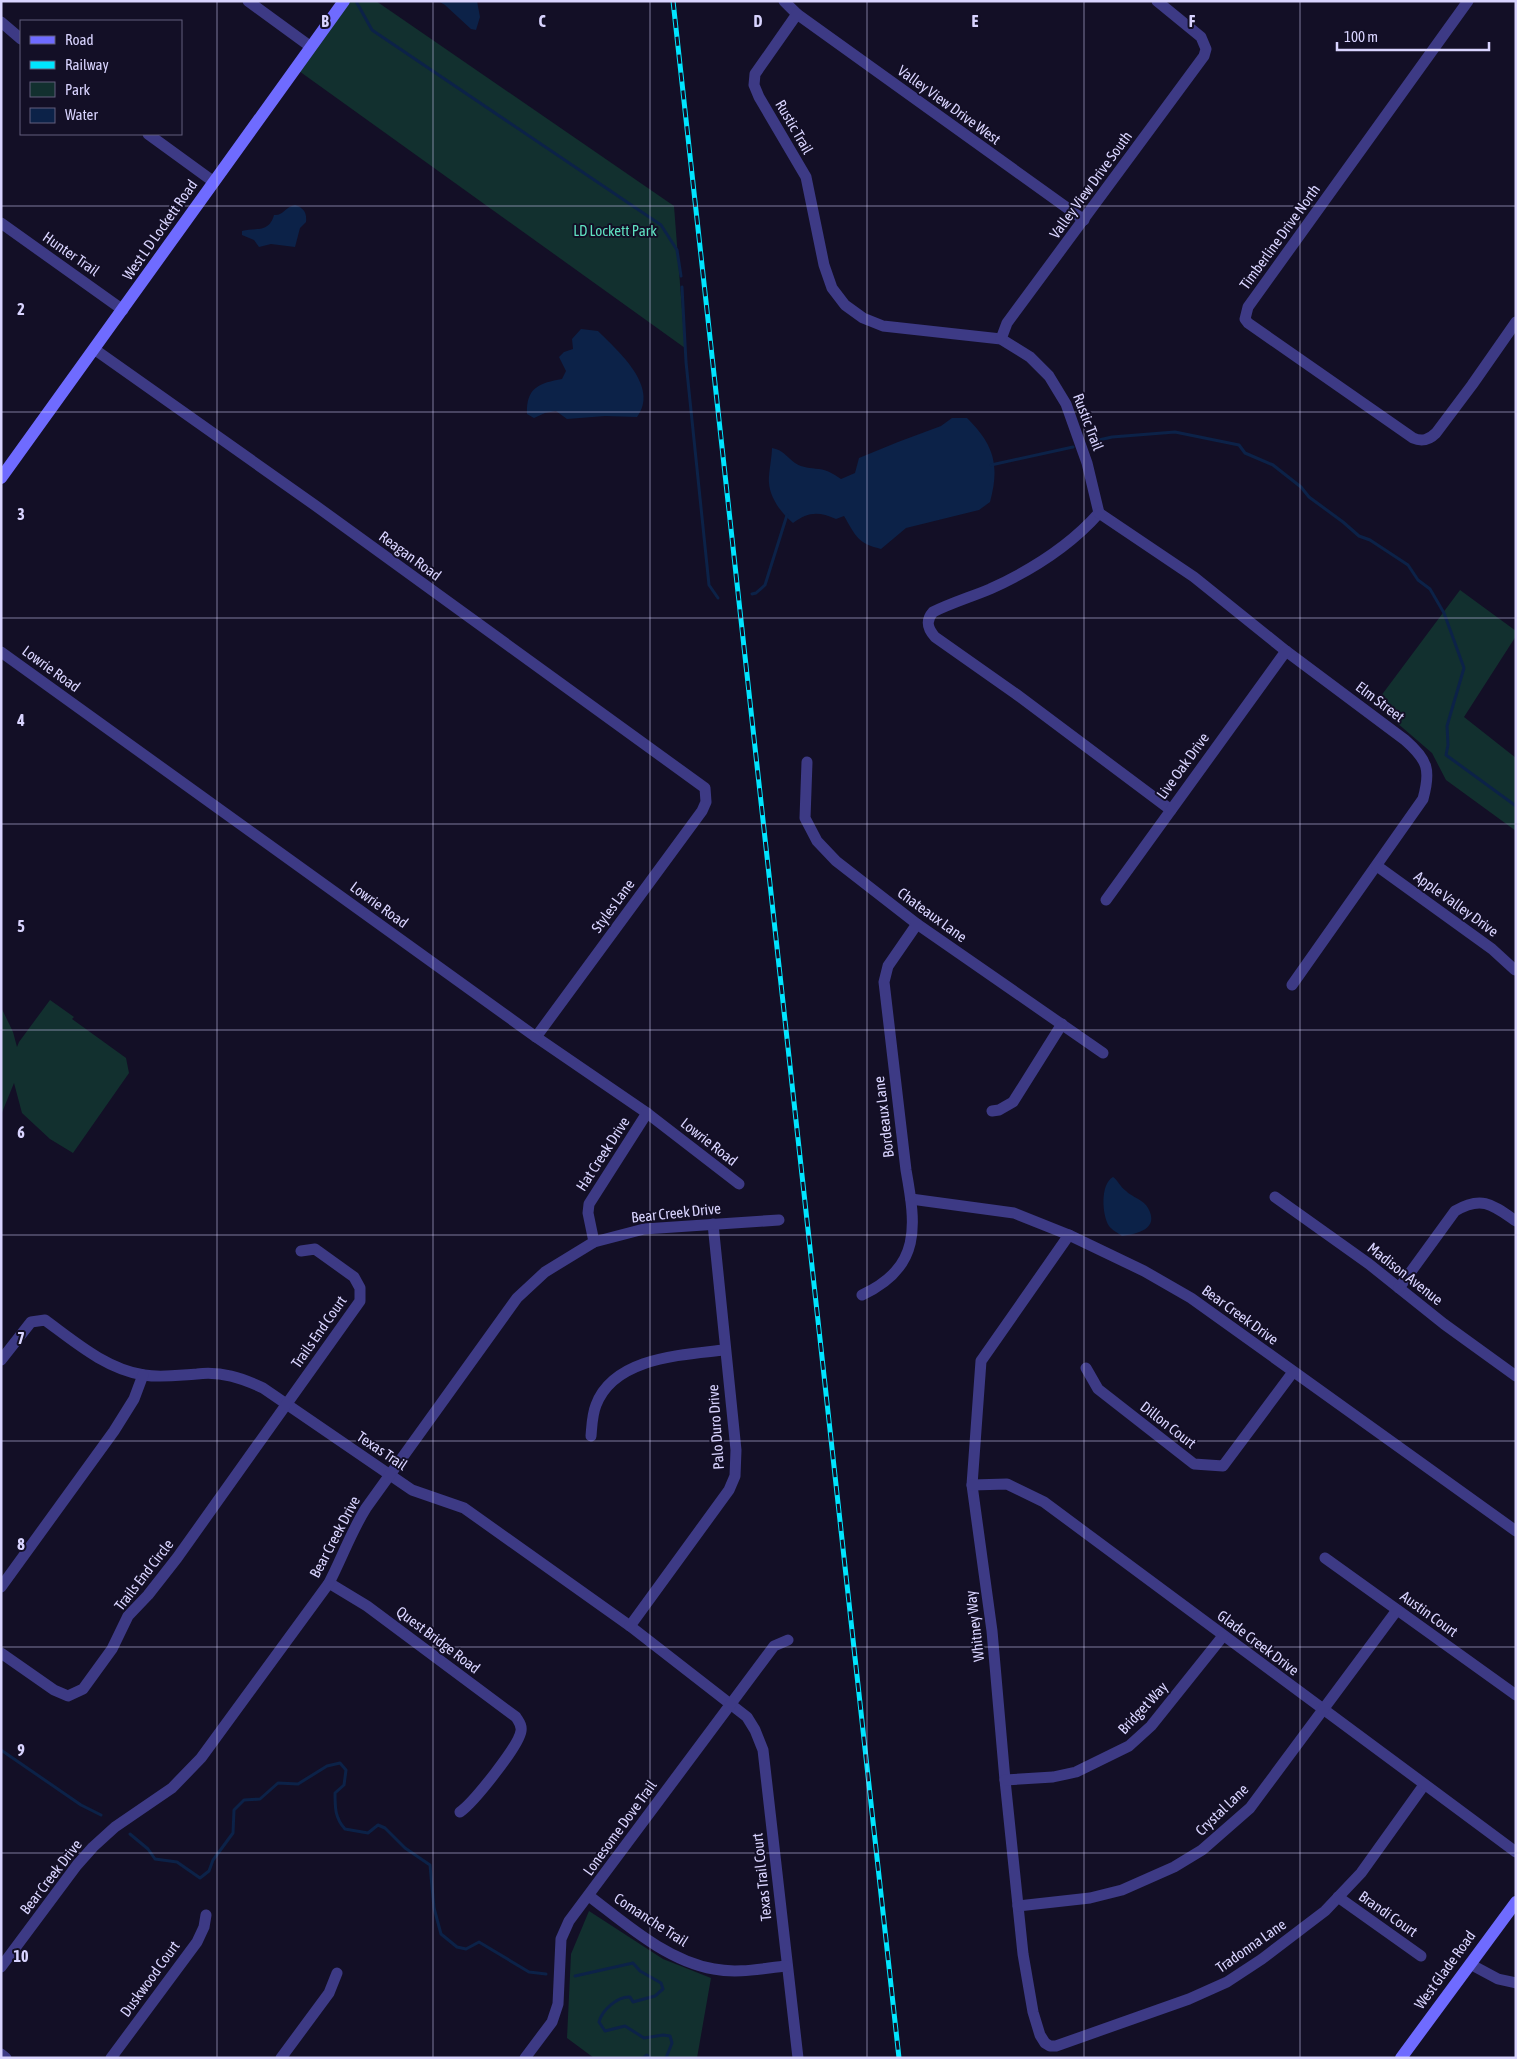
<svg xmlns="http://www.w3.org/2000/svg" width="1517" height="2059" font-family="'Asap Condensed',sans-serif">
<style>
.green{fill:#12302f}
.water{fill:#0c2248}
.lines{fill:none;stroke-linecap:round;stroke-linejoin:round}
.stream{stroke:#0c2248;stroke-width:3}
.minor{stroke:#3d3a85;stroke-width:11}
.secondary{stroke:#6f6bff;stroke-width:12}
.rail-casing{stroke:#00e5ff;stroke-width:5}
.rail{stroke:#130f26;stroke-width:3;stroke-dasharray:9;stroke-linecap:butt}
.grid{fill:none;stroke:#d9d4ff;stroke-width:1;stroke-opacity:0.55}
.labels{text-anchor:middle;stroke-width:4;stroke-linejoin:round;paint-order:stroke}
.street-label{font-size:15px;fill:#d9d4ff;stroke:#130f26}
.park-label{font-size:15px;fill:#5fe0c0;stroke:#130f26}
.grid-label{font-size:16px;text-anchor:middle;font-weight:bold;fill:#d9d4ff;stroke:#130f26;stroke-width:4;stroke-linejoin:round;paint-order:stroke}
</style>
<rect width="100%" height="100%" fill="#130f26"/>
<g class="green">
<polygon points="349,1 376,1 674,206 685,348 299,71"/>
<polygon points="1460,590 1516,631 1516,636 1464,717 1516,758 1516,831 1446,780 1432,753 1375,704"/>
<polygon points="50,1000 74,1017 72,1019 126,1058 129,1073 73,1153 50,1139 22,1113 14,1083 1,1115 1,1007 13,1032 17,1047 19,1042"/>
<polygon points="589,1911 663,1959 711,1978 697,2058 594,2058 567,2038 571,1954"/>
</g>
<g class="water">
<polygon points="438,1 477,1 480,17 476,30 471,29 445,5"/>
<path d="M295,205C304,208 307,213 306,222L300,228L295,247L271,244L259,247L254,240L242,235V231C254,227 269,234 274,215C283,216 285,207 295,205Z"/>
<path d="M581,329L598,331C618,351 660,387 637,417L605,416L567,419L556,411L545,413L534,418L527,414C526,387 540,383 562,379L566,371L559,357L564,352L573,349L572,339Z"/>
<path d="M952,418H967C994,445 1000,465 990,502L979,510L906,528L881,549C857,543 856,536 844,516L836,519C818,511 808,512 793,523C782,514 770,498 769,483C768,476 772,457 772,448C783,450 787,457 795,463C803,468 810,468 819,469C827,470 834,474 841,479L855,473L859,458L898,442L941,426Z"/>
<path d="M1113,1177C1118,1180 1120,1187 1126,1191C1132,1197 1144,1200 1148,1208C1160,1229 1137,1234 1122,1236C1118,1233 1112,1230 1109,1226C1102,1215 1100,1184 1113,1177Z"/>
</g>
<g class="lines">
<g class="stream">
<polyline points="357,3 372,30 661,225 677,250 681,276"/>
<polyline points="682,287 686,362 709,585 718,598"/>
<polyline points="1090,442 1112,437 1175,432 1239,445 1245,453 1273,465 1301,487 1309,497 1343,522 1359,536 1370,540 1408,565 1418,580 1430,589 1444,613 1464,668 1447,726 1448,745 1446,755 1516,806"/>
<polyline points="991,465 1073,447"/>
<polyline points="752,594 756,593 765,585 787,515"/>
<polyline points="1,1750 81,1805 101,1815"/>
<path d="M130,1834L148,1849L155,1859L177,1862L200,1878L209,1871L213,1860L233,1833L234,1810L244,1800L260,1799L278,1783L298,1784L327,1766L340,1763L346,1770L344,1785L335,1793C335,1808 335,1818 345,1829L368,1833L378,1825L385,1828L405,1848L430,1865L434,1908L441,1934L457,1947L466,1949L479,1942L529,1972L546,1974"/>
<path d="M575,1976L633,1963L640,1971L661,1983L663,1989L655,1996L633,2002L630,1997C618,1996 602,2010 599,2022L605,2031L625,2026L644,2038L663,2035L670,2036L672,2043L666,2058"/>
<polyline points="643,2058 647,2055 650,2058"/>
</g>
<g class="minor">
<polyline points="248,1 311,47"/>
<polyline points="784,1 797,14 1084,220"/>
<path d="M1468,1L1248,307L1245,319L1248,323L1413,438C1422,442 1429,440 1436,433L1472,385L1516,322"/>
<path d="M797,14L755,74L754,85L759,97L806,177L824,265L832,288L845,305L863,318L883,326L1001,339L1030,357L1049,376L1066,404L1087,463L1099,513C1069,547 1032,570 990,589C971,597 951,603 933,612C925,621 928,629 935,637L1016,694L1171,810"/>
<polyline points="1,22 21,39"/>
<polyline points="148,134 214,182"/>
<polyline points="1,223 123,310"/>
<polyline points="1001,339 1007,323 1204,56 1206,49 1201,37 1157,1"/>
<polyline points="94,349 316,506 705,788 706,802 702,811 536,1037"/>
<path d="M1099,513L1194,577L1286,651L1405,740C1428,760 1431,770 1423,799L1292,985"/>
<polyline points="1,652 536,1037 647,1113 739,1184"/>
<polyline points="807,762 805,818 817,841 836,861 917,924 1103,1053"/>
<polyline points="1377,866 1492,949 1515,970"/>
<polyline points="1106,900 1286,651"/>
<polyline points="992,1111 999,1110 1013,1102 1062,1024"/>
<polyline points="1275,1197 1369,1264 1444,1324 1516,1376"/>
<polyline points="911,1199 1014,1213 1069,1235 1144,1271 1191,1298 1516,1531"/>
<polyline points="1069,1235 981,1361 972,1485 992,1631 1005,1780 1023,1954 1033,2012 1040,2035 1045,2043 1050,2046 1056,2046 1189,1999 1227,1982 1262,1959 1325,1911 1361,1873 1424,1785"/>
<polyline points="594,1242 588,1213 589,1204 647,1113"/>
<path d="M1399,1288L1455,1211C1482,1195 1493,1205 1516,1221"/>
<path d="M862,1295C922,1267 916,1226 906,1170L884,982L888,966L917,924"/>
<path d="M1,1360L31,1322L45,1320C75,1342 106,1369 144,1375C162,1378 179,1375 197,1374C221,1371 242,1378 263,1388L412,1490L464,1508L630,1626L747,1717L755,1730L763,1750L798,2058"/>
<polyline points="1086,1368 1098,1389 1194,1464 1223,1466 1293,1372"/>
<path d="M591,1436C592,1425 592,1415 596,1405C614,1357 682,1355 724,1350"/>
<polyline points="972,1485 1007,1484 1044,1502 1516,1852"/>
<polyline points="1325,1558 1516,1695"/>
<path d="M329,1583L367,1606L516,1717C519,1722 522,1725 521,1731C519,1746 473,1803 460,1812"/>
<polyline points="1,1587 114,1431 134,1399 143,1375"/>
<polyline points="630,1626 729,1490 735,1476 736,1450 713,1224"/>
<polyline points="1,1653 54,1690 68,1696 83,1689 112,1649 128,1616 148,1595 177,1558 360,1301 360,1288 354,1277 315,1249 301,1251"/>
<polyline points="1005,1780 1053,1777 1076,1772 1129,1746 1151,1726 1223,1636"/>
<path d="M589,1896C626,1924 667,1961 714,1969C738,1974 764,1968 787,1966"/>
<polyline points="1338,1897 1421,1956"/>
<polyline points="1018,1906 1090,1898 1122,1890 1174,1867 1202,1850 1250,1808 1397,1610"/>
<polyline points="1470,1964 1498,1979 1516,1983"/>
<path d="M1,1967L77,1865L93,1847L115,1827L172,1788L201,1758L329,1583C342,1558 351,1532 366,1508L517,1298L545,1272L594,1242L644,1229L779,1220"/>
<polyline points="1,2054 6,2058"/>
<polyline points="111,2058 197,1942 204,1927 206,1915"/>
<polyline points="281,2058 329,1993 337,1973"/>
<polyline points="525,2058 552,2022 558,2004 561,1939 569,1921 774,1646 788,1640"/>
</g>
<g class="secondary">
<polyline points="1,478 344,1"/>
<polyline points="1401,2058 1516,1902"/>
</g>
<defs>
<polyline id="rail" points="673,1 899,2058"/>
</defs>
<use href="#rail" class="rail-casing"/>
<use href="#rail" class="rail"/>
</g>
<path class="grid" d="M217,1V2058M433,1V2058M650,1V2058M867,1V2058M1084,1V2058M1300,1V2058M1,206H1516M1,412H1516M1,618H1516M1,824H1516M1,1030H1516M1,1235H1516M1,1441H1516M1,1647H1516M1,1853H1516"/>
<g class="labels">
<g class="street-label">
<text transform="translate(949 105) rotate(36)" y="5">Valley View Drive West</text>
<text transform="translate(794 127) rotate(60)" y="5">Rustic Trail</text>
<text transform="translate(1091 185) rotate(-54)" y="5">Valley View Drive South</text>
<text transform="translate(160 230) rotate(-55)" y="5">West L D Lockett Road</text>
<text transform="translate(1280 237) rotate(-54)" y="5">Timberline Drive North</text>
<text transform="translate(71 254) rotate(35)" y="5">Hunter Trail</text>
<text transform="translate(1088 422) rotate(69)" y="5">Rustic Trail</text>
<text transform="translate(410 556) rotate(36)" y="5">Reagan Road</text>
<text transform="translate(51 669) rotate(36)" y="5">Lowrie Road</text>
<text transform="translate(1380 702) rotate(37)" y="5">Elm Street</text>
<text transform="translate(1183 766) rotate(-54)" y="5">Live Oak Drive</text>
<text transform="translate(1456 904) rotate(36)" y="5">Apple Valley Drive</text>
<text transform="translate(379 905) rotate(36)" y="5">Lowrie Road</text>
<text transform="translate(613 906) rotate(-54)" y="5">Styles Lane</text>
<text transform="translate(932 915) rotate(36)" y="5">Chateaux Lane</text>
<text transform="translate(884 1117) rotate(-97)" y="5">Bordeaux Lane</text>
<text transform="translate(709 1142) rotate(38)" y="5">Lowrie Road</text>
<text transform="translate(603 1154) rotate(-57)" y="5">Hat Creek Drive</text>
<text transform="translate(676 1213) rotate(-6)" y="5">Bear Creek Drive</text>
<text transform="translate(1405 1274) rotate(38)" y="5">Madison Avenue</text>
<text transform="translate(1240 1315) rotate(36)" y="5">Bear Creek Drive</text>
<text transform="translate(319 1332) rotate(-55)" y="5">Trails End Court</text>
<text transform="translate(1168 1425) rotate(38)" y="5">Dillon Court</text>
<text transform="translate(716 1427) rotate(-94)" y="5">Palo Duro Drive</text>
<text transform="translate(382 1451) rotate(34)" y="5">Texas Trail</text>
<text transform="translate(335 1537) rotate(-62)" y="5">Bear Creek Drive</text>
<text transform="translate(144 1575) rotate(-52)" y="5">Trails End Circle</text>
<text transform="translate(1429 1614) rotate(36)" y="5">Austin Court</text>
<text transform="translate(975 1626) rotate(-97)" y="5">Whitney Way</text>
<text transform="translate(438 1640) rotate(37)" y="5">Quest Bridge Road</text>
<text transform="translate(1258 1643) rotate(37)" y="5">Glade Creek Drive</text>
<text transform="translate(1143 1708) rotate(-47)" y="5">Bridget Way</text>
<text transform="translate(1222 1810) rotate(-44)" y="5">Crystal Lane</text>
<text transform="translate(620 1828) rotate(-54)" y="5">Lonesome Dove Trail</text>
<text transform="translate(51 1877) rotate(-52)" y="5">Bear Creek Drive</text>
<text transform="translate(762 1877) rotate(-96)" y="5">Texas Trail Court</text>
<text transform="translate(1388 1914) rotate(35)" y="5">Brandi Court</text>
<text transform="translate(651 1920) rotate(33)" y="5">Comanche Trail</text>
<text transform="translate(1251 1946) rotate(-35)" y="5">Tradonna Lane</text>
<text transform="translate(1445 1970) rotate(-54)" y="5">West Glade Road</text>
<text transform="translate(150 1979) rotate(-54)" y="5">Duskwood Court</text>
</g>
<g class="park-label">
<text x="615" y="236">LD Lockett Park</text>
</g>
</g>
<g class="grid-label">
<text x="325" y="27">B</text>
<text x="542" y="27">C</text>
<text x="758" y="27">D</text>
<text x="975" y="27">E</text>
<text x="1192" y="27">F</text>
<text x="21" y="315">2</text>
<text x="21" y="520">3</text>
<text x="21" y="726">4</text>
<text x="21" y="932">5</text>
<text x="21" y="1138">6</text>
<text x="21" y="1344">7</text>
<text x="21" y="1550">8</text>
<text x="21" y="1756">9</text>
<text x="21" y="1962">10</text>
</g>
<rect width="1517" height="2059" fill="none" stroke="#d9d4ff" stroke-width="5"/>
<rect x="20" y="20" width="162" height="115" fill="#130f26" stroke="#625e7d"/>
<rect x="30" y="36" width="25" height="8" fill="#6f6bff" stroke="#625e7d"/>
<text x="65" y="45" font-size="15" fill="#d9d4ff">Road</text>
<rect x="30" y="61" width="25" height="8" fill="#00e5ff" stroke="#625e7d"/>
<text x="65" y="70" font-size="15" fill="#d9d4ff">Railway</text>
<rect x="30" y="82" width="25" height="15" fill="#12302f" stroke="#625e7d"/>
<text x="65" y="95" font-size="15" fill="#d9d4ff">Park</text>
<rect x="30" y="108" width="25" height="15" fill="#0c2248" stroke="#625e7d"/>
<text x="65" y="120" font-size="15" fill="#d9d4ff">Water</text>
<path d="M1337 42v8h152v-8" fill="none" stroke="#d9d4ff" stroke-width="2.5"/>
<text x="1344" y="42" font-size="15" fill="#d9d4ff" stroke="#130f26" stroke-width="4" paint-order="stroke">100 m</text>
</svg>
